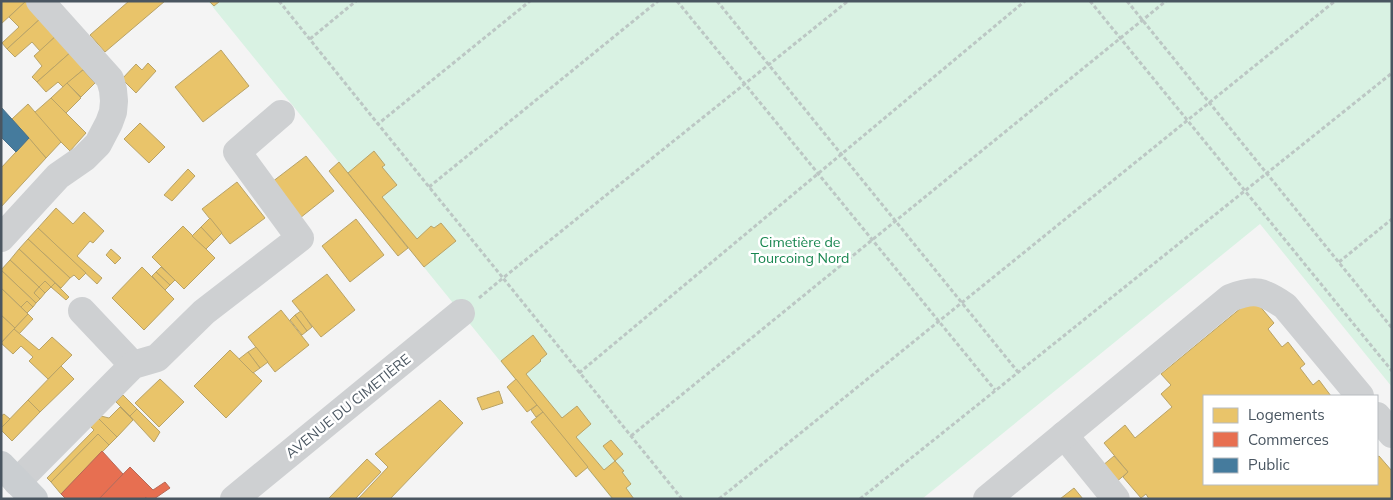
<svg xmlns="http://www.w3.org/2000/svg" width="1393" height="500" font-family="Mulish,sans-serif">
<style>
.green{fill:#d9f2e3}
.homes{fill:#e9c46a;stroke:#b9a367}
.shops{fill:#e76f51;stroke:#b86856}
.public{fill:#457b9d;stroke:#46708b}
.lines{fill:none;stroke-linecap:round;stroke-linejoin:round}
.path{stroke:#bcc7c4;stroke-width:3;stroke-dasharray:4 2.5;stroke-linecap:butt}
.minor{stroke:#ced0d2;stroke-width:28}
.major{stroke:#caced1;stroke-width:28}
.labels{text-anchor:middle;stroke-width:5;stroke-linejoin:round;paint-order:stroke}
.park-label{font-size:14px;fill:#17864f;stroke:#fff}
.street-label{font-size:14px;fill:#4a5661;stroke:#fff}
</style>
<rect width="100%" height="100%" fill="#f4f4f4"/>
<polygon class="green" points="208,1 1392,1 1392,387 1260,224 922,499 612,499"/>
<g class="homes">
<polygon points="1,1 26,1 1,24"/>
<polygon points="26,1 41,18 7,49 2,43 19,27 9,17"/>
<polygon points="129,1 165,1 105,52 90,35"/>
<polygon points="209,1 220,1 214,6"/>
<polygon points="41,18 57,35 40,51 32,42 15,57 7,49"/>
<polygon points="57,35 72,51 37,82 32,77 42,66 34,56"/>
<polygon points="221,50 249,86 203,122 175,87"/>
<polygon points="72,51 86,67 63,87 58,82 46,92 37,82"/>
<polygon points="148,63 156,71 136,93 122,79 136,64 142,70"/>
<polygon points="83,70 95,83 81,97 67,83"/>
<polygon points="67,83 81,98 66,113 51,98"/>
<polygon points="51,98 86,133 70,151 54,135 34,113"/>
<polygon points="28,104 61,142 46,158 12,119"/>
<polygon points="140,123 165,147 149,163 124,139"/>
<polygon points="29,138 46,158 1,207 1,168"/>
<polygon points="374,151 385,165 382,167 397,185 382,197 417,239 431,226 434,228 441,223 456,241 424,267 348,173"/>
<polygon points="306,156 334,191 300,218 272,182"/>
<polygon points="339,162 408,248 398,256 329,171"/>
<polygon points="188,169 195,176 172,201 164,195"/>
<polygon points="237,182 265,218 230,244 202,209"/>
<polygon points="56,208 73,224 84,212 104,231 93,243 90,241 77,256 102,278 97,284 38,228"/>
<polygon points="210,218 222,233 214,241 201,227"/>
<polygon points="356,219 384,255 350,282 322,246"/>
<polygon points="183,226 215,258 184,289 152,257"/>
<polygon points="201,227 214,241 206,249 192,236"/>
<polygon points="38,228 86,273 79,280 74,275 70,278 28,239"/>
<polygon points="28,239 70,278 61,288 19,249"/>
<polygon points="19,249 55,283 51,287 45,281 39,287 10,260"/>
<polygon points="111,249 121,258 115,264 106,255"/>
<polygon points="10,260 39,287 34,293 40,299 36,303 1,270"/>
<polygon points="142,267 174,299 144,330 112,298"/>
<polygon points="161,267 175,280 170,285 156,272"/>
<polygon points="1,270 36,303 33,307 27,301 21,307 1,288"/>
<polygon points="156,272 170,285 165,290 152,276"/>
<polygon points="327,274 355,310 321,337 292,301"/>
<polygon points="45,281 51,287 45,293 39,287"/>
<polygon points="55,283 69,297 66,300 51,287"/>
<polygon points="39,287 45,293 40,299 34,293"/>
<polygon points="1,288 28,314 15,328 1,315"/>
<polygon points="1253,298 1274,323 1268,329 1282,347 1288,342 1305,364 1300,368 1313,385 1319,380 1331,396 1204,396 1204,484 1377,484 1377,457 1379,456 1392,471 1392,499 1149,499 1146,494 1141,498 1123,477 1128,472 1104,443 1125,425 1135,438 1172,407 1161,394 1171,385 1161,374"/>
<polygon points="27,301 33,307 27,313 21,307"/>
<polygon points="281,310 309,345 275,372 248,337"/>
<polygon points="301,311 312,327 307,331 295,315"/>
<polygon points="28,314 33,319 19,334 14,329"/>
<polygon points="1,315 15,328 1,343"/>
<polygon points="295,315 307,331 302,335 290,320"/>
<polygon points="14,329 39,350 52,337 72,355 48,379 29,361 33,357 21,346 13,354 1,343"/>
<polygon points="533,335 547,354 540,360 541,361 526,374 562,418 577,406 591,424 576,437 604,470 615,461 624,471 622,472 631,484 626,488 634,499 613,499 501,361"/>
<polygon points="256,347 268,362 260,368 248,352"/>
<polygon points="230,350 262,381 226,418 194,386"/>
<polygon points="248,352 260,368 253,373 239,359"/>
<polygon points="61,366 74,379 40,412 28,400"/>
<polygon points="160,379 184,402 159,427 135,403"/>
<polygon points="516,379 537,405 527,412 507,387"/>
<polygon points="499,391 503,403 482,410 477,398"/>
<polygon points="123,395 137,409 130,416 116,402"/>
<polygon points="28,400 40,412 12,441 1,430 1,428"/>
<polygon points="440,400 463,423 390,499 358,499 388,467 375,454"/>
<polygon points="537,405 543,412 536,417 531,410"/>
<polygon points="120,407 133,420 117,437 98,418 101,416 109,418"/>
<polygon points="137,409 160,432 154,442 130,416"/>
<polygon points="543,412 588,467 576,477 531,422"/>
<polygon points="4,414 10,419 1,428 1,416"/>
<polygon points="98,418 117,437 109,445 98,434 51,482 47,478 94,430 90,426"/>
<polygon points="98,434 109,445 61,494 51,482"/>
<polygon points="611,440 623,454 615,461 603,446"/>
<polygon points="1114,456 1128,472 1115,483 1102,466"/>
<polygon points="367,459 381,472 355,499 328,499"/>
<polygon points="1074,488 1083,499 1060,499"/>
</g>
<g class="shops">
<polygon points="102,451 123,474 99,499 66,499 61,494"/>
<polygon points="130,467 153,490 165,482 170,488 154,499 147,499 146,497 144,499 99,499"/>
</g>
<polygon class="public" points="1,107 29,138 16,152 1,137"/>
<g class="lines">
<g class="path">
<polyline points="279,1 378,124"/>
<polyline points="677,1 995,390"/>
<polyline points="717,1 1018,372"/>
<polyline points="1090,1 1392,371"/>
<polyline points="1127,1 1392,328"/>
<polyline points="310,39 356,1"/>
<polyline points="429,187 658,1"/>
<polyline points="1339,262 1392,219"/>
<polyline points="479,298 503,278 378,124 530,1"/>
<polyline points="579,373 1025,1"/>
<polyline points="631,436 1166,1"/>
<polyline points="682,499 503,278 848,1"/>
<polyline points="719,499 1335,1"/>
<polyline points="860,499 1392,73"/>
</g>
<g class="minor">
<polyline points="1,238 58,176 84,158 98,144 109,123 113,112 114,101 113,90 110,79 40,1"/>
<polyline points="82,311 133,365"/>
<polyline points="1377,416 1392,434"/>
<polyline points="1064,435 1116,499"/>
<polyline points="17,482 133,365 157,358 204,312 300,238 237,152 281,114"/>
<polyline points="234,499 461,313"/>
<path d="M987,499L1230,298C1255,288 1263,291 1285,306L1360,396"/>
</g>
<polyline class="major" points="1,465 34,499"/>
</g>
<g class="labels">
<g class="park-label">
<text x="800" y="247">Cimetière de<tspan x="800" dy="16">Tourcoing Nord</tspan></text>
</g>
<g class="street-label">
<text transform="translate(348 406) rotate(-39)" y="5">AVENUE DU CIMETIÈRE</text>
</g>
</g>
<rect width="1393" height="500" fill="none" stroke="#4a5661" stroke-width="5"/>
<rect x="1203" y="395" width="175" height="90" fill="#ffffff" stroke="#b7bbc0"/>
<rect x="1213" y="408" width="25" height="15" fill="#e9c46a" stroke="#b7bbc0"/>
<text x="1248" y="420" font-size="15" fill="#4a5661">Logements</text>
<rect x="1213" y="432" width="25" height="15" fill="#e76f51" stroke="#b7bbc0"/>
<text x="1248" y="445" font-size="15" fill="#4a5661">Commerces</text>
<rect x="1213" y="458" width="25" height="15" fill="#457b9d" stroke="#b7bbc0"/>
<text x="1248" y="470" font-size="15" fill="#4a5661">Public</text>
</svg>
